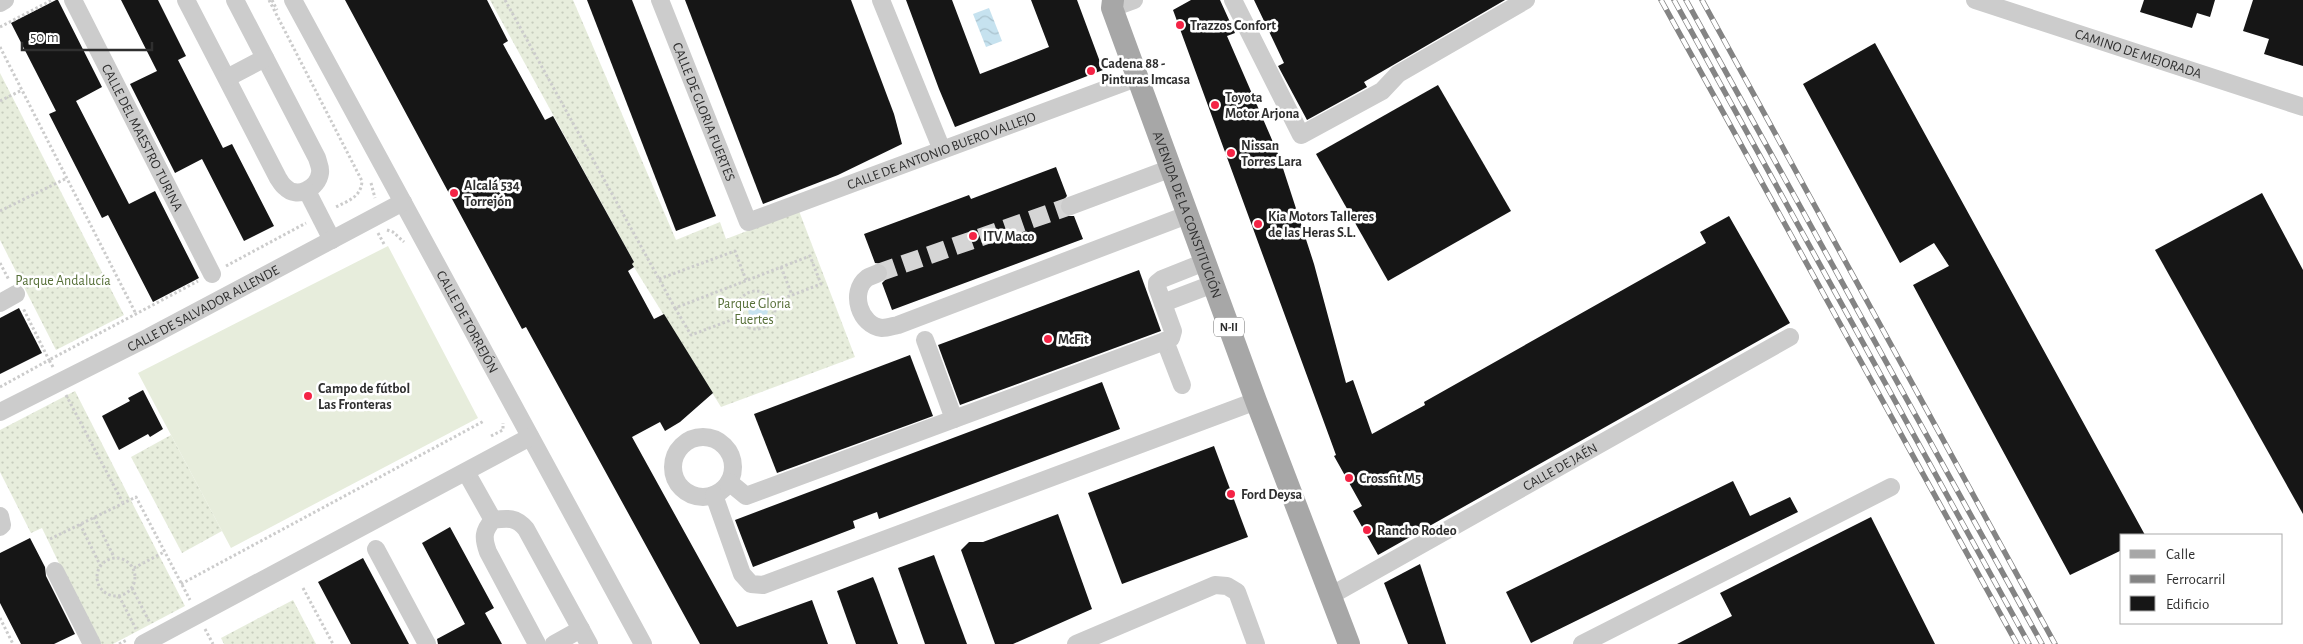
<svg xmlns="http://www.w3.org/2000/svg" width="2303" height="644" font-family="'Alegreya Sans',sans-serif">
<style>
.grass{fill:url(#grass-dots)}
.garden{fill:#e7eddc}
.water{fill:url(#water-waves)}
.building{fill:#161616}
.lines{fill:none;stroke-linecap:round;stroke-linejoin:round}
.minor-tunnel{stroke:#d5d5d5;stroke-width:18;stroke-dasharray:18 9;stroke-linecap:butt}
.path{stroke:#ccc;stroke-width:3;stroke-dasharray:2.5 2.5;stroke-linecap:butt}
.minor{stroke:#ccc;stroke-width:18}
.major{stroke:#a7a7a7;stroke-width:22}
.rail-casing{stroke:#848484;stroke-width:5.5}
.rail{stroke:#fff;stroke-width:4;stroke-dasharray:11;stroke-linecap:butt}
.poi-dot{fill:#f42345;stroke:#fff;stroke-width:2}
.labels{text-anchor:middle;stroke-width:5;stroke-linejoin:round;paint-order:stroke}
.shield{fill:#fff;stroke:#6d6d6d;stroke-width:1}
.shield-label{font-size:12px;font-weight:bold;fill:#2f2f2f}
.poi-label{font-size:14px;font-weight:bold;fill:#2f2f2f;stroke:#fff;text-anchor:start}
.street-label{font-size:14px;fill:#2f2f2f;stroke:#fff}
.park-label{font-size:14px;fill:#566f38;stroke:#fff}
</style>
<defs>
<pattern id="grass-dots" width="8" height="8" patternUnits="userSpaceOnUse" patternTransform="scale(1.25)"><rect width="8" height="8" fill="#e7eddc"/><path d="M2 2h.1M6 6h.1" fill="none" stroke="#c6ccbd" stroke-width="1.8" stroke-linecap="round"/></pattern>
<pattern id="water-waves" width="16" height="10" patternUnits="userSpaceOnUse" patternTransform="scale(1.25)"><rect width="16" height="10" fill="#c6e2ef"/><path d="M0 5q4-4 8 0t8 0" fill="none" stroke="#aac2cd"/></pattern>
</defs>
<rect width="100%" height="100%" fill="#fff"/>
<g class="grass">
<polygon points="490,0 573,0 676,240 720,222 726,239 799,211 855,357 721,407 632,264 634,262"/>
<polygon points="0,73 124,315 56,350 0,240"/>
<polygon points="75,391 185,606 113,644 98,644 42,528 31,533 0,472 0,430"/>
<polygon points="171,435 222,531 182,553 131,457"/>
<polygon points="293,600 316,644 224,644 221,638"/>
</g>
<polygon class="garden" points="388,246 478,418 231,548 138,373"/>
<g class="water">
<polygon points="989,8 1002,41 986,47 973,14"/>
<circle cx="758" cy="310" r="10"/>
</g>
<g class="building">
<polygon points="56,0 58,0 102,87 76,101 129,204 155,191 199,278 153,302 108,215 102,218 49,114 56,111 11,23"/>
<polygon points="121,0 158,0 186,56 178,60 223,148 232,144 274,226 244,241 202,159 175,173 130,84 157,71"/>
<polygon points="345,0 487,0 508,41 503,44 545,120 553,116 634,262 632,264 634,267 628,271 654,319 664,314 713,393 680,422 665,431 660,422 632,437 737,627 812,600 828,644 700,644 526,327 522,329"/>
<polygon points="587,0 632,0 716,216 676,231"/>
<polygon points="685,0 851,0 894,114 902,144 838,175 763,204"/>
<polygon points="906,0 952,0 980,74 1049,47 1031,0 1077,0 1103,70 955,127 939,89"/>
<polygon points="1191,0 1220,0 1235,33 1227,36 1279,156 1314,264 1346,383 1353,380 1372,434 1425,405 1424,402 1706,243 1700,232 1729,216 1790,323 1378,555 1353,511 1362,506 1334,456 1336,455 1173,10"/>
<polygon points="1254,0 1505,0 1364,82 1367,87 1307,120 1278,66 1284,63"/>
<polygon points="2144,0 2215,0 2210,17 2197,13 2192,28 2140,12"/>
<polygon points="2253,0 2303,0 2303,66 2264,54 2269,39 2243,31"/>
<polygon points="1875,43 2145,535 2122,535 2122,550 2070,575 1913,285 1949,266 1934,243 1900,263 1803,84"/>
<polygon points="1438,85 1511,211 1388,281 1316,154"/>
<polygon points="1056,167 1067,196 1060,204 1060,210 1068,216 1074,216 1083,239 892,310 882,283 887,278 887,268 883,264 875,263 864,234 969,195 971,199"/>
<polygon points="2262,193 2303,270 2303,514 2155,250"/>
<polygon points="1139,270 1161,331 960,405 938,345"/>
<polygon points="19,308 42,353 0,374 0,318"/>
<polygon points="910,355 933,416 777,473 754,414"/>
<polygon points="1102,382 1120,429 879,519 877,512 853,521 855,528 753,567 735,520"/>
<polygon points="143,390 163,429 150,437 148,434 119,450 102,416 130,401 128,398"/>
<polygon points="1214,446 1248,537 1122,584 1088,493"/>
<polygon points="1733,481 1750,516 1790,497 1798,512 1531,643 1506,592"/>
<polygon points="1058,514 1092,609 1013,644 995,644 961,550 969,542 983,542"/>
<polygon points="1871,517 1935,644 1677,644 1732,616 1720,593"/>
<polygon points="450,527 494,608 485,613 502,644 438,644 437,639 465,624 422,543"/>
<polygon points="30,538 45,567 46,576 75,634 54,644 21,644 0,603 0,553"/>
<polygon points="934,555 967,644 925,644 898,568"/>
<polygon points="363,558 409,644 351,644 318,582"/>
<polygon points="1420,564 1446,644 1408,644 1384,583"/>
<polygon points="873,577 876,584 898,644 856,644 837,591"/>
</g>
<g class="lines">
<polyline class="minor-tunnel" points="878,273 1070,206"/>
<g class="path">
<path d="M269,0L362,181C361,198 347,201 334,208"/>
<polyline points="272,0 277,10"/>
<polyline points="505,0 675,308 810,256 821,284 774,302"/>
<polyline points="0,27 52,0"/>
<polyline points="0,47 136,314"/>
<polyline points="0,101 22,90"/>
<polyline points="371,183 375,198"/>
<polyline points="0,211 67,178"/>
<polyline points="387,230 393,232 404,242"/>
<polyline points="378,233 384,244"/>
<polyline points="0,263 9,280"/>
<polyline points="226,266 306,223"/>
<polyline points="781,267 792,295"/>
<polyline points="659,279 735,251 746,280"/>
<circle cx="756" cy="310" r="19"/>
<polyline points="675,308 691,335 739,317"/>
<polyline points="53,367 49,360 198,281"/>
<polyline points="0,387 49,360 23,308"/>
<polyline points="66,395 123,503"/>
<polyline points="491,436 503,430 503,423"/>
<polyline points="94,517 114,557"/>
<polyline points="80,524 100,565"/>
<polyline points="50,539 136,497 190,600"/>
<circle cx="116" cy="577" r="19"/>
<polyline points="134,568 164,552"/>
<polyline points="181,584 484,421"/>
<polyline points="132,588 150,623"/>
<polyline points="303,588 333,644"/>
<polyline points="119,596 136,629"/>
<polyline points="0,618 13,644"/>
<polyline points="205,629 213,644"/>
<polyline points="119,644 127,640"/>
</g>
<g class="minor">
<path id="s1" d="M73,0L212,274"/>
<path d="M186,0L278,178C280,181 282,185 285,187C297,200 318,188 320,173C321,168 318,162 317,158L235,0"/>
<path id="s2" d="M293,0L643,644"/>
<path id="s3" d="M660,0L748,222L1136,78"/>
<polyline points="881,0 942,150"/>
<polyline points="1233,0 1301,135 1382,91 1398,74 1526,0"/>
<path id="s4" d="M1975,0L2303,107"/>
<polyline points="0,3 5,0"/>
<polyline points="1112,8 1134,0"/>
<polyline points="227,78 265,58"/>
<polyline points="307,191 332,240"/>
<polyline points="1070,206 1169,169"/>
<path d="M878,273C875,275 870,276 867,278C849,292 860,326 882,328C887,328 893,326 898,325L1187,215"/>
<polyline points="0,303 16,294"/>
<polyline points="1163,303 1213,284"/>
<polyline points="925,340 954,419"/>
<polyline points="1165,341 1182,385"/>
<path id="s5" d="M0,412L149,337L403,202"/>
<circle cx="703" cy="467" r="30"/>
<polyline points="466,472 493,520"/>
<polyline points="729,482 746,496 1165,341 1171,338 1173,331 1157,287 1157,283 1162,279 1205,262"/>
<polyline points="714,495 742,574 751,584 763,585 1256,401"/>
<polyline points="0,516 2,525 0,527"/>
<polyline points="376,549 427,644"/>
<polyline points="55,571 92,644"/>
<path id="s6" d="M1330,596L1790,337"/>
<polyline points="143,644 530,437"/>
<path d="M537,644L488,552C483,538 483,531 493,520C508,518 516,517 526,529L589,644"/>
<polyline points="554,644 581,629"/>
<polyline points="1076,644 1215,585 1227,586 1237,592 1256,644"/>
<polyline points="1582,644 1891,487"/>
</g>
<path class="major" id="s7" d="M1113,0L1112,8L1256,401L1349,644"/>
<defs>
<g id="rail">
<polyline points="1661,0 2017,644"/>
<polyline points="1674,0 2029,644"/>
<polyline points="1686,0 2042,644"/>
<polyline points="1702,0 2055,644"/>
</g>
</defs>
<use href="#rail" class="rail-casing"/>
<use href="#rail" class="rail"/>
</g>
<g class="poi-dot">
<circle cx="1180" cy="25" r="5"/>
<circle cx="1091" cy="71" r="5"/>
<circle cx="1215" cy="105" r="5"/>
<circle cx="1231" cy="153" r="5"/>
<circle cx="454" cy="193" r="5"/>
<circle cx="1258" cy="224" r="5"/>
<circle cx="973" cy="236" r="5"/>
<circle cx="1048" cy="339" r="5"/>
<circle cx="308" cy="396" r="5"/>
<circle cx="1349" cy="478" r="5"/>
<circle cx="1231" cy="494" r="5"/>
<circle cx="1367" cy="530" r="5"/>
</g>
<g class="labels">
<rect class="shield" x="1214" y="317.5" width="30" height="19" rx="4"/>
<g class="shield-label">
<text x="1229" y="331">N-II</text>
</g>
<g class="poi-label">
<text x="1190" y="30">Trazzos Confort</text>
<text x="1101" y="68">Cadena 88 -<tspan x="1101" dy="16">Pinturas Imcasa</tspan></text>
<text x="1225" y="102">Toyota<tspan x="1225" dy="16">Motor Arjona</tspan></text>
<text x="1241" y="150">Nissan<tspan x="1241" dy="16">Torres Lara</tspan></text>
<text x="464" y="190">Alcalá 534<tspan x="464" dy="16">Torrejón</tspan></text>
<text x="1268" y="221">Kia Motors Talleres<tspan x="1268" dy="16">de las Heras S.L.</tspan></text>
<text x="983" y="241">ITV Maco</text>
<text x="1058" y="344">McFit</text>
<text x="318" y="393">Campo de fútbol<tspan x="318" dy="16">Las Fronteras</tspan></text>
<text x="1359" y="483">Crossfit M5</text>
<text x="1241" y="499">Ford Deysa</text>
<text x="1377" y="535">Rancho Rodeo</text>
</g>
<g class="street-label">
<text dy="5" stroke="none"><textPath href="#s4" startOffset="172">CAMINO DE MEJORADA</textPath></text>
<text dy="5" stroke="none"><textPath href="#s3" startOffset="120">CALLE DE GLORIA FUERTES</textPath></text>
<text dy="5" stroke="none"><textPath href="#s1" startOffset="154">CALLE DEL MAESTRO TURINA</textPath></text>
<text dy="5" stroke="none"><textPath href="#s3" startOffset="445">CALLE DE ANTONIO BUERO VALLEJO</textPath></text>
<text dy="5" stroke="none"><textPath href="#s7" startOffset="228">AVENIDA DE LA CONSTITUCIÓN</textPath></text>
<text dy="5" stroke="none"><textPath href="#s5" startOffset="228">CALLE DE SALVADOR ALLENDE</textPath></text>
<text dy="5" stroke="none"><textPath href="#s2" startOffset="366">CALLE DE TORREJÓN</textPath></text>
<text dy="5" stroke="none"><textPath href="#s6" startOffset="264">CALLE DE JAÉN</textPath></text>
</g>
<g class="park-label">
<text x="63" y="285">Parque Andalucía</text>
<text x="754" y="308">Parque Gloria<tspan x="754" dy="16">Fuertes</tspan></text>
</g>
</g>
<rect x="2120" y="534" width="162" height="90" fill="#ffffff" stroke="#acacac"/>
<rect x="2130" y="550" width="25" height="8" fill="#a7a7a7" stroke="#acacac"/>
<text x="2166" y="559" font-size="15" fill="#2f2f2f">Calle</text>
<rect x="2130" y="575" width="25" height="8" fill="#848484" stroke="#acacac"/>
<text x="2166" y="584" font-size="15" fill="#2f2f2f">Ferrocarril</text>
<rect x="2130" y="596" width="25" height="15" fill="#161616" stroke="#acacac"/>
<text x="2166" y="609" font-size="15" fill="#2f2f2f">Edificio</text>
<path d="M22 42v8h130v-8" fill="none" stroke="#2f2f2f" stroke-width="2.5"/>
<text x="30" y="42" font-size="15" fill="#2f2f2f" stroke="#ffffff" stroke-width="4" paint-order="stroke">50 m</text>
</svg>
